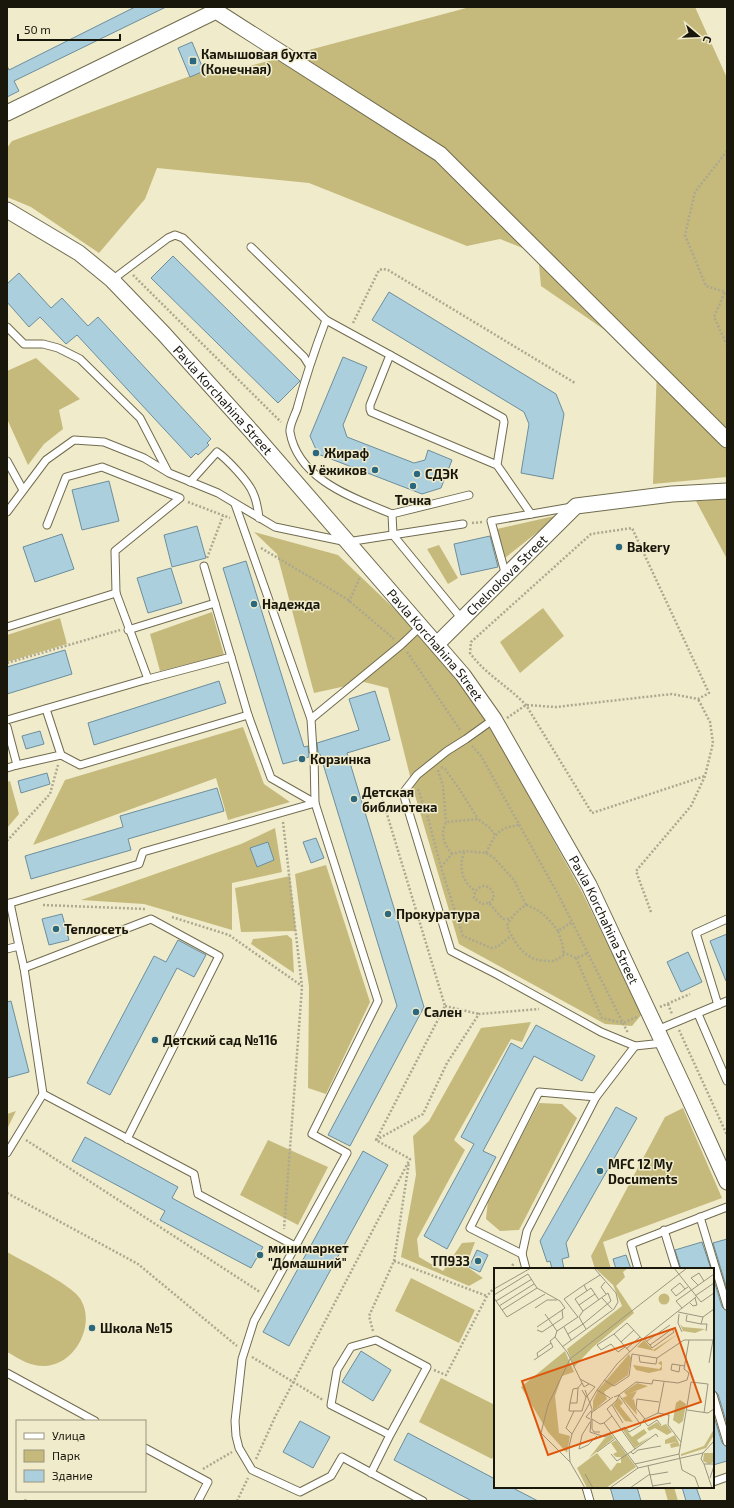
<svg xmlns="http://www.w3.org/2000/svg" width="734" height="1508" font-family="'Exo 2',sans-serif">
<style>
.green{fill:#c5ba7c}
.building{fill:#accfde;stroke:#6c8e9c}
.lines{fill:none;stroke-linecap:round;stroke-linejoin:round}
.service-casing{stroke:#716c4f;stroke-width:9}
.minor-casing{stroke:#716c4f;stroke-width:17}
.path{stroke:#aca88f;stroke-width:2.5;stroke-dasharray:2 2;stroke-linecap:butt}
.service{stroke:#fff;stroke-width:7}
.minor{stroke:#fff;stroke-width:15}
.poi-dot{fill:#2b687e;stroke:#f0ebcb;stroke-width:1.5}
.labels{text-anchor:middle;stroke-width:3;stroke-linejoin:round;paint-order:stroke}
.poi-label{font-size:13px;font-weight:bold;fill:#19170c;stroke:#f0ebcb;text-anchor:start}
.street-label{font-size:13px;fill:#19170c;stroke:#f0ebcb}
.inset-road{fill:none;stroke:#9a967f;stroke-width:1}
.view{fill:#de560c;fill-opacity:0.15;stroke:#de560c;stroke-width:2}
.inset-edge{fill:none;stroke:#19170c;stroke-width:2}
</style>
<rect width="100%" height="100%" fill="#f0ebcb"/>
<g class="green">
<polygon points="470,7 695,7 727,78 727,477 653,484 657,366 541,286 538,254 500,239 467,246 309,183 157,168 145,199 99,253 31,207 7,197 7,148 12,141 204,71 234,70"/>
<polygon points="36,358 80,399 59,410 63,429 44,444 28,465 7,419 7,371"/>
<polygon points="727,499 727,559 696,501"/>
<polygon points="559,515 505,558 497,529"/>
<polygon points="254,532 338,555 425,638 480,708 582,892 642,1014 632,1026 605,1024 459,944 414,792 388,688 364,682 314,693 277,554"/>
<polygon points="439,545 458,578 448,584 427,549"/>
<polygon points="543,608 564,636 520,673 500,642"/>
<polygon points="212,612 224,655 160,671 150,634"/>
<polygon points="60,618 67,644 7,662 7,635"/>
<polygon points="243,727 264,784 290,802 228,820 216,778 33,845 65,780"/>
<polygon points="10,781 19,814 7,828 7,782"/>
<polygon points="275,828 282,872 232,883 232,930 144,904 81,900 241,844"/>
<polygon points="326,865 370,1002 326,1094 308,1088 309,987 295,874"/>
<polygon points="290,876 296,931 241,932 235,888"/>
<polygon points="287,935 292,939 294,973 251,944 253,939"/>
<polygon points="531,1022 522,1042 511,1039 454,1140 465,1150 417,1239 419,1257 443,1271 462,1243 475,1242 466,1266 483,1278 469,1286 401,1257 416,1175 413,1136 429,1121 481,1028"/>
<polygon points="539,1103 562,1104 577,1118 519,1230 500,1231 486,1219 488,1200"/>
<polygon points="683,1108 722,1198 603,1242 611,1269 595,1269 591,1256 665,1117"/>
<polygon points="16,1111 7,1129 7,1114"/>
<polygon points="268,1140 328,1167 298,1225 240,1195"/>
<path d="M7,1252C24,1262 73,1285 81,1300C96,1326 74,1366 44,1366C29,1366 20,1359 7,1352Z"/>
<polygon points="411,1278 475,1310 459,1343 395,1311"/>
<polygon points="441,1378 495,1405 495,1453 492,1459 419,1422"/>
<polygon points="664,1487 674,1487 678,1501 668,1501"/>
</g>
<g class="building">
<polygon points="135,7 166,7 14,81 19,91 7,97 7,66 9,70"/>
<polygon points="192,42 204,71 190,77 178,48"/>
<polygon points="173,256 300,381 278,403 151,278"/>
<polygon points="19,273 51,308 62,298 88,326 98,317 211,439 207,443 209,445 198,455 196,453 191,458 77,335 66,344 40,317 29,327 7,302 7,284"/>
<polygon points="389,292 556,394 564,414 553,479 521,473 529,424 524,412 372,320"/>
<polygon points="343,357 367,367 343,425 347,437 414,463 425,460 428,450 452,460 441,488 422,494 318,454 310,436"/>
<polygon points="109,481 119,521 82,530 72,490"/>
<polygon points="197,526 206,558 172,567 164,535"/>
<polygon points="62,534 74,569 35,582 23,547"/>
<polygon points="490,536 498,567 461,575 454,544"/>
<polygon points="246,561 304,747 308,746 309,757 283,764 223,568"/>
<polygon points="171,568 182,603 148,613 137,578"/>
<polygon points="65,650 72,674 7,694 7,667"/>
<polygon points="219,681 226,703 94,745 88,723"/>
<polygon points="375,691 390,740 347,753 424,1007 350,1146 328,1135 397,1006 320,754 319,754 318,752 317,743 359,730 349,699"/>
<polygon points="40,731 44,744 26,749 22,736"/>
<polygon points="47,773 50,784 21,793 18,781"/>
<polygon points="217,788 224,811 128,839 131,850 31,879 25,856 123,827 120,816"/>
<polygon points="316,838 324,858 311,863 303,842"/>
<polygon points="268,842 274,860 257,867 250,848"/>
<polygon points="62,914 69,940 49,945 42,919"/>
<polygon points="727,934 727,981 726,981 710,941"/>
<polygon points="178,940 206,955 194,977 177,968 110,1095 87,1083 154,956 166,962"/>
<polygon points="688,952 702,982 681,992 667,962"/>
<polygon points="11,1001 29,1072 7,1078 7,1002"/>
<polygon points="536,1025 595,1056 582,1081 534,1056 483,1151 496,1157 447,1249 424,1236 474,1144 461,1137 511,1043 522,1049"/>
<polygon points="616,1107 637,1118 566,1243 569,1257 562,1259 564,1269 552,1269 550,1261 547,1262 540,1241"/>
<polygon points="85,1137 178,1187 172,1198 263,1247 251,1268 160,1220 165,1211 72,1161"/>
<polygon points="363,1151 388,1165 289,1346 263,1332"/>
<polygon points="727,1239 727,1289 713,1243"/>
<polygon points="702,1242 711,1269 681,1269 675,1250"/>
<polygon points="477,1250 488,1255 480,1272 469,1267"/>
<polygon points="626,1255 631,1269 616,1269 613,1259"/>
<polygon points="713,1277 722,1307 727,1311 727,1424 718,1394 713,1390"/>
<polygon points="361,1351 391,1370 373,1401 342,1382"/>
<polygon points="713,1413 722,1443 727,1447 727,1461 713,1465"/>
<polygon points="300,1421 330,1437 313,1468 283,1452"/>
<polygon points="408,1433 495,1479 495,1487 511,1487 538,1501 472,1501 394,1460"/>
<polygon points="610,1487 637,1487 641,1501 614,1501"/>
<polygon points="682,1487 696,1487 701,1501 686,1501"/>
</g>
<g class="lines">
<defs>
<g id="service">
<polyline points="251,247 326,320"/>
<polyline points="112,280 168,238 175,235 183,238 304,357 309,365"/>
<polyline points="7,327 24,344 43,344 58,348 80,359 140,418 168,472"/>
<path d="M390,355L326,320C315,349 305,379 297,409C295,415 289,426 290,432C298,480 354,498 392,514"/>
<polyline points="7,461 23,490"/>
<polyline points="497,465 504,422 503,418 390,355 370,405 370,409 371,412 497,465 531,514"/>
<path d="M190,482L217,452C227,459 249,482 253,493C257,501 258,510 259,518"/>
<polyline points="235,504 311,719 313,751"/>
<polyline points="7,512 46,460 74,440 104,442 144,458 169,473 218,493 275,527 347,542 463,524"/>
<polyline points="47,525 66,477 102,467 180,498 115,551 116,593"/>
<polyline points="204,566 231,657"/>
<polyline points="506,576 491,521 572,507"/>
<polyline points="462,619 393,535 392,514 469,495"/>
<polyline points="7,627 116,593 148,679 231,657 248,715 271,778 315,803 378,1001 312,1134 347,1153 254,1321 242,1359 235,1421 236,1436 239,1448 252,1470 300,1492 331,1476 342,1457 423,1501"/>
<polyline points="128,630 215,603"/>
<polyline points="311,719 401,645 421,626"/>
<polyline points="494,719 466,739 447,751 417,775 403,793 451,951 498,975 601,1032 635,1046 663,1043"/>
<polyline points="7,720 148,679"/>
<polyline points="7,727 17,765 7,768"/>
<polyline points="61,755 80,765 248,715"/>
<polyline points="17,765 61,755 46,709"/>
<polyline points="10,903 19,946"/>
<polyline points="7,904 139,864 143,852 315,803 314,755"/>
<polyline points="7,949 19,946 24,968 43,1094 7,1153"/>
<polyline points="24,968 151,919 219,956 127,1139"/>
<polyline points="718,1005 696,933 727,919"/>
<polyline points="698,1014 727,1081"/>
<polyline points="657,1030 727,1001"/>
<polyline points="43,1094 194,1174 198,1194 295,1246"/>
<polyline points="700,1217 727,1306"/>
<polyline points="664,1230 676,1269"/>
<polyline points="522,1254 470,1228 539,1092 596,1097"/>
<polyline points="526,1269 522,1254 527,1231 596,1097 635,1046"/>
<polyline points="638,1269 631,1244 727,1207"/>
<polyline points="7,1373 95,1421"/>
<polyline points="713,1395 727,1442"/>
<polyline points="145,1448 208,1482 198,1501"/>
<polyline points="371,1473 390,1435 427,1367 376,1340 351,1347 337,1370 331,1405 390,1435"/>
<polyline points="713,1482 727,1477"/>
<polyline points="586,1487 590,1501"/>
</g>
<g id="minor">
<polyline points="7,113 216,11 440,154 727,440"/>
<path id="s1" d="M7,210L79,253L112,280L164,334L253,433L463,675L494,719L589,885L688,1096L727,1182"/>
<path id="s2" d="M437,644L576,506L672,494L727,491"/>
</g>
</defs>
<use href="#service" class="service-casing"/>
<use href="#minor" class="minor-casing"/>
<g class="path">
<polyline points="727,151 695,192 685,235 706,286 725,292 714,317 727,345"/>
<polyline points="133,275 281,422"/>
<polyline points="353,323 379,270 383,269 388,270 575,383"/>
<polyline points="188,502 230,518"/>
<polyline points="472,523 483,522"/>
<polyline points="261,548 347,599 394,639"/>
<polyline points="207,558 223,516"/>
<polyline points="349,602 360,577"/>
<polyline points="407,652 461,731"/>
<polyline points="7,663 120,630"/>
<path d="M507,718L526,705L556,707L672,694L698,699L709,693L632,528L591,534L471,642L470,653C485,674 508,686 526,705L592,813L705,776"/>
<polyline points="472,746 481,756 559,896 628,1033"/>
<polyline points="441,767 445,769 460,790 478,819"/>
<polyline points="438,770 443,786 446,822"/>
<polyline points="418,789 428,818 441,867 463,936 491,948 497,947 511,936"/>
<polyline points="283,822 302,987 284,1229"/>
<polyline points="7,841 50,794 58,765"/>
<path d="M464,852C459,868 461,880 475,891"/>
<path d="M486,853C495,835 497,828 519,825"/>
<path d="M452,854C444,844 440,835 446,822L478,819L490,828L495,835"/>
<polyline points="441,867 452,854 464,851 486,853 494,858 514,880 526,905"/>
<path d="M489,903L494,898C493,890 490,886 482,886L475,891L474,898L482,904L489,903L503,919H510"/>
<polyline points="43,905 146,909"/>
<polyline points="651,912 636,871 691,806 705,776 713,743 710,722 698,699"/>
<polyline points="172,917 229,935 302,986"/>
<path d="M558,931C549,919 541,910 526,905C517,911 511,917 507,926C512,938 521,954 535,959C541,961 548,961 554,961L563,956C564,946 561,940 558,931L572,922"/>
<polyline points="563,952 576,958 588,953"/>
<polyline points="576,958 602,1018 623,1023 637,1017"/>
<polyline points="668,1004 672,1014"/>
<polyline points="445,1006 479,1014"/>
<polyline points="660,1007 690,994"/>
<polyline points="679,1030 727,1135"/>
<polyline points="26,1140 260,1292"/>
<polyline points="376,1140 423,1114 447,1063 479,1014 539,1009"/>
<polyline points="7,1193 138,1264 237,1346"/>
<polyline points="394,1261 409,1162"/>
<polyline points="510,1269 514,1263"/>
<polyline points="373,1331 369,1316 394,1261 487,1296"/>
<polyline points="252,1357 323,1400"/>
<polyline points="434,1370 446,1375 487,1296 495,1287"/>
<polyline points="256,1459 275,1417 410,1159 376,1140 445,1006 380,791 395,793"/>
<polyline points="203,1469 232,1452"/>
<polyline points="25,1501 26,1499"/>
<polyline points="237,1501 248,1478"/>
</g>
<use href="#service" class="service"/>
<use href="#minor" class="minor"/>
</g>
<g class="poi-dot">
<rect x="189" y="57" width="8" height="8" rx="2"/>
<circle cx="316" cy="453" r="4"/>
<circle cx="375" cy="470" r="4"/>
<circle cx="417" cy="474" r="4"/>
<circle cx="413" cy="486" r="4"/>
<circle cx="619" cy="547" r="4"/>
<circle cx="254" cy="604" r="4"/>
<circle cx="302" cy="759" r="4"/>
<circle cx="354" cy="799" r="4"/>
<circle cx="388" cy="914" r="4"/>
<circle cx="56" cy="929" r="4"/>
<circle cx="416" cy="1012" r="4"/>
<circle cx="155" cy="1040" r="4"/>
<circle cx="600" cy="1171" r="4"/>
<circle cx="260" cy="1255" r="4"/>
<circle cx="478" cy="1261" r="4"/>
<circle cx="92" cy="1328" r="4"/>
</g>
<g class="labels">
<g class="poi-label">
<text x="201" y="59">Камышовая бухта<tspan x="201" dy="15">(Конечная)</tspan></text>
<text x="324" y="458">Жираф</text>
<text x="367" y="475" text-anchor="end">У ёжиков</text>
<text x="425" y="479">СДЭК</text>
<text x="413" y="505" text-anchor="middle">Точка</text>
<text x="627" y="552">Bakery</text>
<text x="262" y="609">Надежда</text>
<text x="310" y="764">Корзинка</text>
<text x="362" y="797">Детская<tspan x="362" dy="15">библиотека</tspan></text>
<text x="396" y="919">Прокуратура</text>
<text x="64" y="934">Теплосеть</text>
<text x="424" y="1017">Сален</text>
<text x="163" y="1045">Детский сад №116</text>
<text x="608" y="1169">MFC 12 My<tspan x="608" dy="15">Documents</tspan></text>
<text x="268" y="1253">минимаркет<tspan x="268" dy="15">"Домашний"</tspan></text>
<text x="470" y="1266" text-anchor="end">ТП933</text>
<text x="100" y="1333">Школа №15</text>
</g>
<g class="street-label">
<text dy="5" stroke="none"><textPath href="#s1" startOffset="290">Pavla Korchahina Street</textPath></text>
<text dy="5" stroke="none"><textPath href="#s2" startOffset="98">Chelnokova Street</textPath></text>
<text dy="5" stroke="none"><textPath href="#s1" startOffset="614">Pavla Korchahina Street</textPath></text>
<text dy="5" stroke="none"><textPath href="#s1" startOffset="938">Pavla Korchahina Street</textPath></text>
</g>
</g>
<g transform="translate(494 1268)">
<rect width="220" height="220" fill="#f0ebcb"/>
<path d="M101,0H134L129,4L131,9L122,18L140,45L98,80L80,99L73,81L128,38L119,17ZM164.5 31a5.5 5.5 0 1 1 11 0a5.5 5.5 0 1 1-11 0ZM186,56L189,59L211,61L201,65L189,63ZM184,66L161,83L143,79L150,72L159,82ZM71,83L80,104L68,108L61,128L65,165L76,168L73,185L54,164L27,119ZM135,86L137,90L134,107L110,124L113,131L99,143V133L104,122ZM167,93L168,94V102L155,105L142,102L139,97L165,101L168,98L164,95ZM143,115L154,118L134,126L143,123L138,132L140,131L143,147L128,130L133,128L130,124ZM125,130L129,135L126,138L139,154L131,153L119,137ZM186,132L192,136L189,153L185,156L179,152L182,135ZM163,154L167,158L172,156L178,164L173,167L161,160L155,163L153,160ZM131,160L138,169L150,161L153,165L143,172L145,175L156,169L141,180L129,162ZM220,161V167L212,180L187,188V186L210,178ZM117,166L120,170L95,190L110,171ZM181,167L186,178L177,180L176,176L183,174L171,176V172ZM122,172L142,199L112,220H93L83,200L103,185L117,203L123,195H127V189H122L119,186L123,184L117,175ZM210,185H220V194L215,196L209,193Z" fill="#c5ba7c"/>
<path class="inset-road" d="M180,0L207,34L220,25M111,14L107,19L112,26M204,17L197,10L205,5L210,13M0,21L37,0M191,21L186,15L177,22L182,28L191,21L194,19M93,23L90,17L106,7M0,27L34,6L43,20L66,33L71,40L43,59M201,28L220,15M0,30L13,49L51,26M108,30L118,41M2,33L38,11M196,35L199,38L203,37L201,30M85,37L101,26M5,38L40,16M41,40L53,32H63M188,40L182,33L220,6M8,42L43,20M89,43L81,31L97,20L105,32M184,44L209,49L220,41M51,46L63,63L61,69L73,84L90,119L95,116M185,46L184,55L188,64M193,47L192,53L207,56L209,49M84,49L70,31L90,17M207,56H213L212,63M70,59L77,72M43,62L48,64L69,50L68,42M63,63L84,49M74,66L89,56L85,49L89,43L114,25L117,33L89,56L92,61M120,66L133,55L149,72M150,70L153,74L156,77L158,80L180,64L178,61L156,77M153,73L176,57M127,74L140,62M68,79L120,41L124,34L122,25L100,0M131,79L124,84L117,76L107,82L103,77L120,66L127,74L136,84M132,81L146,69M138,86L163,90L190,72H220M145,88L146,94L162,96L163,90M44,89L43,85L57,75M40,92L59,79L56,73L61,69M215,95L219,72M186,97L185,104L177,102L178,96L191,98M86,111L101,119M110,112L120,118L135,108L138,86M84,120L79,121L76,135H83L84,120L88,115M88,122L92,129L101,119M91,122L98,141L96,164L111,169L118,165M103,122L116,130M120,129L125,127L147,157L135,164L131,159L127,161L141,181L162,166L164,169M76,135L75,143H88L92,129M118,137L129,155M193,142L214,145L220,141M97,145L119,129M164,145L170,114M118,148L127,161M96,151L92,149L97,143M151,151L142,140L143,131L165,134M96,154L88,167L85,181L94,177L103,168M167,157L163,152L154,158L149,152L164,145L175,147L174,157L187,174M106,164H100L98,161V151L106,156L110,155M78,166L72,160L80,143M103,184L122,170M137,184L139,186L144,182L167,178M209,185L207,191L210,196H220M117,186L123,193L141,181M76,194L47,165L54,137L76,91L193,0M141,196L185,186M210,196L218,220M154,198L159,220M144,200L110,155L118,148L113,141L123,132L125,127L142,114L158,116L159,112L184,115L193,112L195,105L190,101L195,72M91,206L99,220M156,207L174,204M216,210L220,198M158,218L177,215M91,220L76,194L75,179L78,166L103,122L123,96L150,70L202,29M116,220L144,200L209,185L220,173M136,220L156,206M205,220L201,209L188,202L185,186L197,114L214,116L210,145"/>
<path class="view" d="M181,60L207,134L54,187L28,113Z"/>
<rect width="220" height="220" class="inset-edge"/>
</g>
<rect width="734" height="1508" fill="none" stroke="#19170c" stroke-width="16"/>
<rect x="16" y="1420" width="130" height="72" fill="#f0ebcb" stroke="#9a967f"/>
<rect x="24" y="1433" width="20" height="6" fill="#ffffff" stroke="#9a967f"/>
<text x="52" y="1440" font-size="12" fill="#19170c">Улица</text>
<rect x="24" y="1450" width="20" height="12" fill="#c5ba7c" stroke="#9a967f"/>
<text x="52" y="1460" font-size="12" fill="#19170c">Парк</text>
<rect x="24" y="1470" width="20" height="12" fill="#accfde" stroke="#9a967f"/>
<text x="52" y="1480" font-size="12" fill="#19170c">Здание</text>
<g transform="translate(698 36) rotate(109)" stroke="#f0ebcb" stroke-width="3" paint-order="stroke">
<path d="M0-3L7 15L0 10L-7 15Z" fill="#19170c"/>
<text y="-6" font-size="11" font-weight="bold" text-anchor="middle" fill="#19170c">С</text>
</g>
<path d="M18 34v6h102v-6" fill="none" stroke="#19170c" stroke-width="2"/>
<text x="24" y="34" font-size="12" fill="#19170c" stroke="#f0ebcb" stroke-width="3" paint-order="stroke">50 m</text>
</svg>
